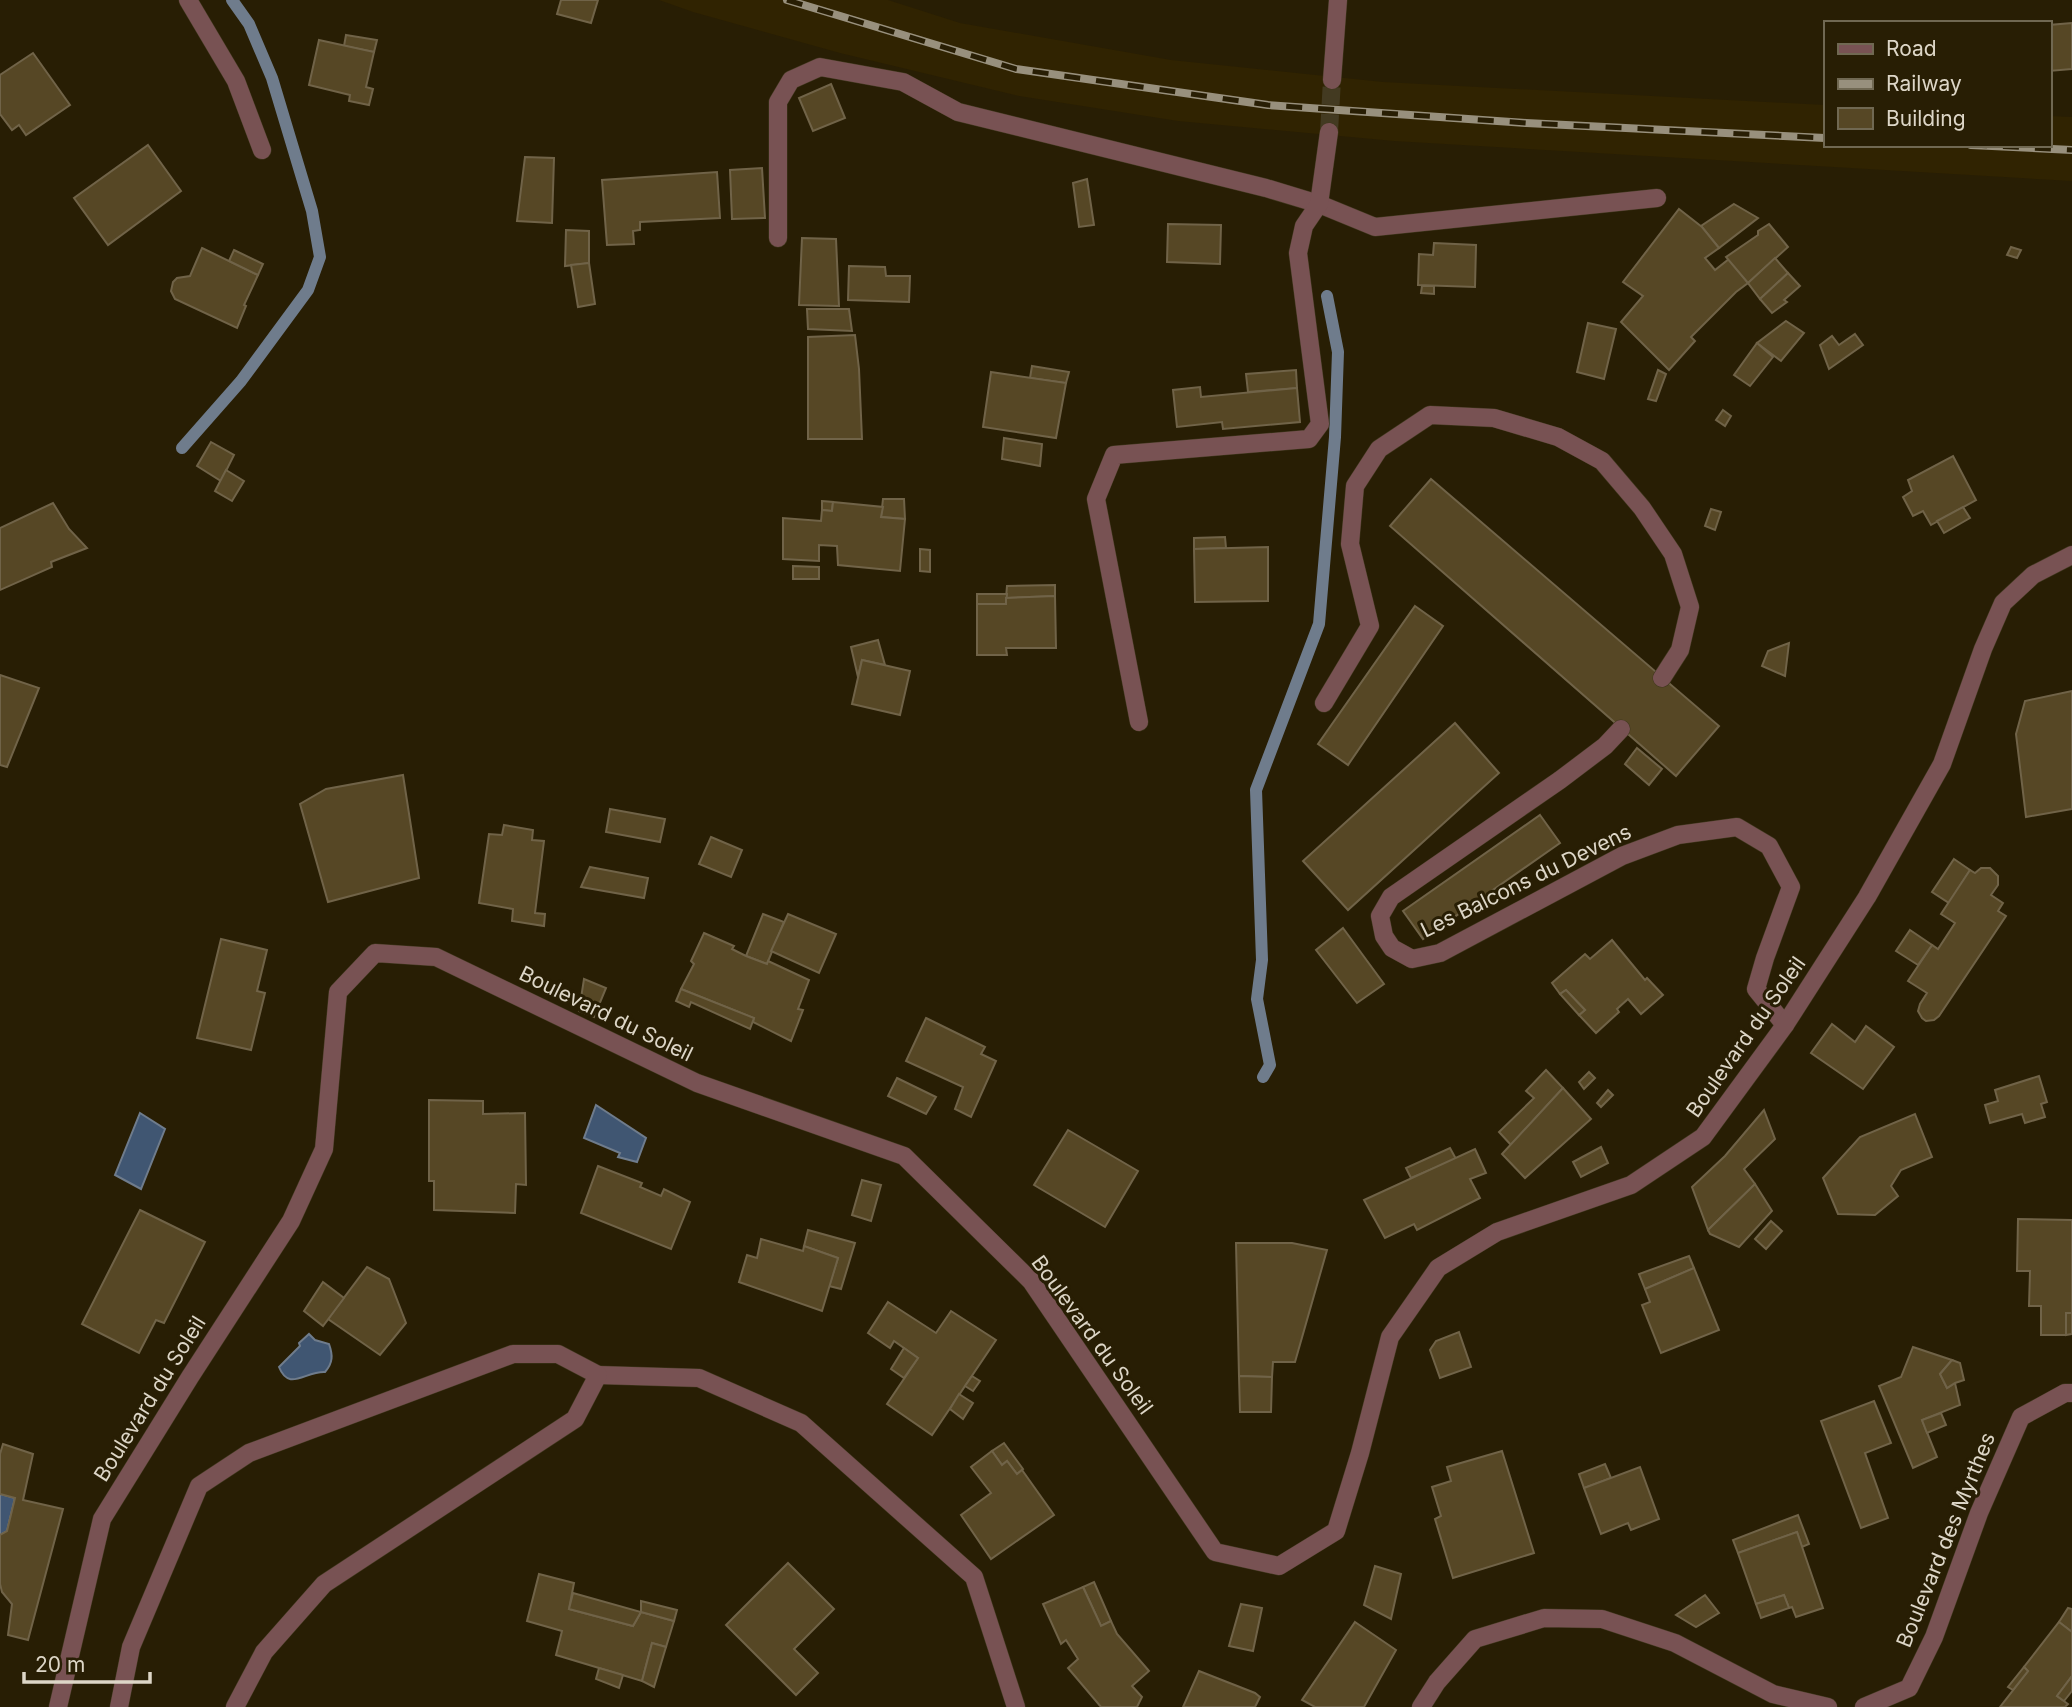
<svg xmlns="http://www.w3.org/2000/svg" width="2072" height="1707" font-family="Inter,sans-serif">
<style>
.built{fill:#302301}
.water{fill:#405672;stroke:#6f7c8c;stroke-width:2}
.lines{fill:none;stroke-linecap:round;stroke-linejoin:round}
.stream{stroke:#6f7c8c;stroke-width:12}
.building{fill:#564725;stroke:#706348;stroke-width:2}
.street-tunnel{stroke:#433a21;stroke-width:18;stroke-dasharray:18 9;stroke-linecap:butt}
.lane-casing{stroke:#41381f;stroke-width:19}
.street-casing{stroke:#41381f;stroke-width:19}
.lane{stroke:#785253;stroke-width:18}
.street{stroke:#785253;stroke-width:18}
.rail-casing{stroke:#98907d;stroke-width:8}
.rail{stroke:#281e04;stroke-width:5;stroke-dasharray:16;stroke-linecap:butt}
.labels{text-anchor:middle;stroke-width:6;stroke-linejoin:round;paint-order:stroke}
.street-label{font-size:21px;fill:#ddd6c7;stroke:#281e04}
</style>
<rect width="100%" height="100%" fill="#281e04"/>
<polygon class="built" points="659,0 888,0 960,23 1171,60 1383,82 1825,105 1825,145 2049,145 2049,116 2072,117 2072,181 1394,141 1178,121 1019,96 840,53 693,12"/>
<g class="water">
<polygon points="596,1105 646,1138 637,1162 618,1157 620,1153 584,1138"/>
<polygon points="140,1113 165,1129 141,1189 115,1175"/>
<path d="M309,1334L315,1340L329,1344C333,1355 333,1363 325,1372C305,1371 289,1392 279,1367L300,1346L299,1343Z"/>
<polygon points="0,1494 15,1498 7,1531 0,1535"/>
</g>
<g class="lines">
<g class="stream">
<polyline points="182,448 241,381 308,290 320,257 312,211 272,78 249,24 232,0"/>
<polyline points="1263,1077 1270,1065 1257,999 1262,960 1256,790 1319,624 1335,437 1338,352 1327,296"/>
</g>
</g>
<g class="building">
<polygon points="561,0 598,0 591,23 557,14"/>
<polygon points="2072,23 2072,69 2049,71 2049,25"/>
<polygon points="346,35 377,40 374,52 344,46"/>
<polygon points="319,40 374,52 366,87 373,89 369,105 349,101 350,95 309,85"/>
<polygon points="33,53 70,105 26,135 19,125 12,130 0,114 0,75"/>
<polygon points="831,84 845,118 813,131 799,98"/>
<polygon points="148,145 181,191 108,245 74,198"/>
<polygon points="525,157 554,158 552,223 517,221"/>
<polygon points="762,168 765,218 732,219 730,170"/>
<polygon points="717,172 720,218 640,222 640,230 633,231 634,244 607,245 602,180"/>
<polygon points="1087,179 1094,225 1079,227 1073,183"/>
<polygon points="1734,204 1758,218 1719,248 1701,226"/>
<polygon points="1679,209 1702,227 1719,248 1705,258 1715,270 1729,259 1748,283 1736,292 1691,337 1695,341 1669,370 1621,322 1643,296 1623,282"/>
<polygon points="1168,224 1221,225 1220,264 1167,262"/>
<polygon points="1769,224 1788,247 1748,283 1726,257 1758,235 1758,231"/>
<polygon points="566,230 589,231 589,263 565,266"/>
<polygon points="802,238 836,239 839,306 799,305"/>
<polygon points="1434,243 1476,245 1475,287 1418,285 1419,254 1433,255"/>
<polygon points="2011,247 2021,250 2017,258 2007,255"/>
<polygon points="202,248 258,275 244,305 246,306 237,328 175,299 171,291 173,282 177,278 190,276"/>
<polygon points="234,250 263,264 258,275 229,261"/>
<polygon points="1775,258 1788,273 1760,299 1748,283"/>
<polygon points="589,263 595,304 578,307 571,265"/>
<polygon points="849,266 885,267 886,276 910,276 909,302 848,300"/>
<polygon points="1788,273 1800,286 1784,300 1787,302 1772,313 1760,299"/>
<polygon points="1422,286 1434,286 1434,294 1421,293"/>
<polygon points="807,309 849,309 852,331 808,329"/>
<polygon points="1786,321 1804,333 1781,361 1757,343"/>
<polygon points="1588,323 1616,329 1604,379 1577,372"/>
<polygon points="1855,334 1863,345 1829,369 1820,345 1832,336 1839,345"/>
<polygon points="855,335 859,369 862,439 808,439 808,337"/>
<polygon points="1757,343 1773,357 1750,386 1734,375"/>
<polygon points="1032,366 1069,372 1066,383 1030,378"/>
<polygon points="1296,370 1297,388 1248,392 1246,374"/>
<polygon points="1658,370 1666,374 1656,401 1648,399"/>
<polygon points="991,372 1066,383 1056,438 983,427"/>
<polygon points="1200,387 1201,397 1297,388 1300,422 1223,429 1222,422 1177,427 1173,390"/>
<polygon points="1723,410 1731,416 1725,426 1716,420"/>
<polygon points="1004,438 1042,444 1040,466 1002,459"/>
<polygon points="211,442 234,455 221,481 197,466"/>
<polygon points="1953,456 1976,500 1931,525 1923,511 1913,516 1903,497 1912,491 1908,480"/>
<polygon points="226,470 244,481 232,501 215,491"/>
<polygon points="1431,479 1719,726 1676,776 1390,526"/>
<polygon points="883,499 904,499 905,519 881,517"/>
<polygon points="822,501 833,502 832,511 822,510"/>
<polygon points="833,502 883,507 881,517 905,519 900,571 838,565 837,546 819,545 819,561 783,559 783,518 821,521 822,510 832,511"/>
<polygon points="53,503 69,529 87,548 51,562 52,567 0,590 0,528"/>
<polygon points="1963,507 1970,518 1944,533 1937,521"/>
<polygon points="1711,509 1721,512 1715,530 1705,526"/>
<polygon points="1225,537 1226,548 1194,549 1194,538"/>
<polygon points="1268,547 1268,601 1195,602 1194,549"/>
<polygon points="920,549 930,550 930,572 920,571"/>
<polygon points="793,566 819,567 819,579 793,579"/>
<polygon points="1055,585 1055,596 1006,598 1007,586"/>
<polygon points="977,594 1007,594 1006,604 977,604"/>
<polygon points="1055,596 1056,648 1006,648 1007,655 977,655 977,604 1006,604 1006,598"/>
<polygon points="1415,606 1443,626 1348,765 1318,744"/>
<polygon points="878,640 885,665 862,660 858,677 851,647"/>
<polygon points="1789,643 1785,676 1762,666 1768,651"/>
<polygon points="862,660 910,671 900,715 852,704"/>
<polygon points="0,675 39,688 7,767 0,765"/>
<polygon points="2072,691 2072,809 2026,817 2016,734 2025,701"/>
<polygon points="1455,723 1499,773 1348,910 1303,861"/>
<polygon points="1637,748 1662,769 1649,785 1625,764"/>
<polygon points="403,775 419,878 328,902 300,804 326,789"/>
<polygon points="610,809 665,819 660,842 606,832"/>
<polygon points="1540,815 1560,843 1423,939 1403,911"/>
<polygon points="504,825 533,830 532,840 544,841 535,913 545,914 544,926 512,921 513,909 479,903 489,834 502,835"/>
<polygon points="711,837 742,850 731,877 699,864"/>
<polygon points="1954,859 1970,870 1949,903 1932,892"/>
<polygon points="590,867 648,878 644,898 581,887"/>
<polygon points="1981,868 1990,868 1998,876 1998,885 1991,895 2003,903 1998,911 2006,916 1939,1016 1934,1020 1926,1021 1922,1018 1918,1011 1920,1004 1927,993 1908,981 1932,945 1938,949 1955,923 1941,914 1970,870 1975,873"/>
<polygon points="763,914 784,922 767,964 746,956"/>
<polygon points="788,914 836,934 819,973 771,951"/>
<polygon points="1343,928 1384,984 1357,1003 1316,950"/>
<polygon points="1910,930 1932,945 1918,965 1896,951"/>
<polygon points="704,933 734,946 732,949 746,956 767,964 768,961 809,980 798,1009 803,1010 791,1041 753,1022 754,1018 681,989 694,964 691,961"/>
<polygon points="221,939 267,950 257,991 265,993 251,1050 197,1038"/>
<polygon points="1612,940 1645,980 1647,978 1663,995 1641,1014 1628,999 1617,1009 1619,1012 1596,1033 1579,1015 1585,1010 1566,990 1560,994 1552,983 1585,954 1590,959"/>
<polygon points="584,979 606,988 594,1017 579,1011"/>
<polygon points="681,989 754,1018 750,1029 691,1002 689,1007 676,1001"/>
<polygon points="1566,990 1585,1010 1579,1015 1560,994"/>
<polygon points="926,1018 985,1047 981,1054 996,1061 971,1117 955,1109 963,1087 906,1061"/>
<polygon points="1832,1024 1855,1042 1866,1026 1894,1047 1863,1089 1811,1053"/>
<polygon points="1546,1070 1563,1088 1511,1145 1499,1132 1534,1098 1526,1091"/>
<polygon points="1589,1072 1595,1078 1584,1089 1579,1082"/>
<polygon points="2039,1076 2047,1102 2041,1104 2045,1117 2025,1123 2022,1114 1990,1123 1985,1105 1998,1101 1995,1090"/>
<polygon points="897,1078 936,1097 926,1114 888,1096"/>
<polygon points="1563,1088 1591,1119 1525,1178 1502,1154"/>
<polygon points="1608,1090 1613,1095 1601,1107 1597,1103"/>
<polygon points="429,1100 483,1101 483,1114 525,1113 526,1185 516,1184 515,1213 434,1210 434,1181 429,1181"/>
<polygon points="1764,1110 1775,1139 1744,1169 1755,1184 1708,1230 1692,1187 1725,1156"/>
<polygon points="1915,1114 1932,1157 1901,1170 1891,1186 1898,1196 1875,1215 1838,1214 1823,1178 1860,1137"/>
<polygon points="1068,1130 1138,1171 1105,1227 1034,1185"/>
<polygon points="1601,1147 1608,1163 1581,1177 1573,1162"/>
<polygon points="1450,1148 1456,1159 1411,1178 1406,1168"/>
<polygon points="1475,1149 1486,1173 1470,1179 1480,1198 1417,1230 1414,1224 1385,1238 1364,1200"/>
<polygon points="598,1166 642,1183 640,1187 661,1196 664,1189 690,1202 671,1249 581,1213"/>
<polygon points="862,1180 881,1185 871,1221 852,1215"/>
<polygon points="1755,1184 1772,1211 1739,1247 1710,1234 1708,1230"/>
<polygon points="140,1210 205,1242 164,1323 156,1320 139,1353 82,1324"/>
<polygon points="2018,1219 2072,1220 2072,1313 2066,1313 2066,1335 2041,1335 2041,1306 2029,1306 2030,1271 2017,1271"/>
<polygon points="1771,1221 1782,1231 1766,1249 1755,1239"/>
<polygon points="808,1230 855,1243 841,1289 829,1286 838,1258 804,1246"/>
<polygon points="761,1239 803,1251 804,1246 838,1258 822,1311 739,1282 747,1255 757,1258"/>
<polygon points="1236,1243 1292,1243 1327,1250 1295,1362 1273,1362 1272,1377 1239,1376"/>
<polygon points="1689,1256 1694,1268 1645,1289 1639,1274"/>
<polygon points="367,1267 389,1279 406,1323 380,1355 328,1319"/>
<polygon points="1694,1268 1719,1330 1661,1353 1642,1305 1650,1302 1645,1289"/>
<polygon points="323,1282 344,1298 323,1326 304,1311"/>
<polygon points="888,1302 936,1333 951,1311 996,1340 932,1435 887,1404 918,1358 894,1341 890,1348 868,1333"/>
<polygon points="2066,1313 2072,1313 2072,1334 2066,1335"/>
<polygon points="1459,1332 1471,1367 1440,1378 1430,1350 1436,1341"/>
<polygon points="1913,1347 1952,1360 1940,1374 1947,1388 1955,1383 1960,1405 1922,1420 1937,1457 1913,1468 1879,1386 1901,1377"/>
<polygon points="904,1348 918,1358 904,1378 891,1369"/>
<polygon points="1952,1360 1960,1363 1964,1380 1955,1383 1947,1388 1940,1374"/>
<polygon points="972,1376 980,1381 973,1391 965,1386"/>
<polygon points="1239,1376 1272,1377 1271,1412 1240,1412"/>
<polygon points="959,1394 973,1403 963,1419 950,1409"/>
<polygon points="1874,1401 1891,1443 1865,1453 1888,1518 1861,1528 1821,1421"/>
<polygon points="1941,1413 1946,1425 1927,1433 1922,1420"/>
<polygon points="1004,1443 1023,1469 1017,1474 1007,1461 1002,1465 992,1451"/>
<polygon points="3,1444 33,1454 23,1500 63,1509 28,1640 8,1635 12,1604 2,1592 0,1584 0,1535 7,1531 15,1498 0,1494 0,1454"/>
<polygon points="992,1451 1002,1465 1007,1461 1017,1474 1022,1470 1054,1515 991,1559 961,1515 991,1493 971,1467"/>
<polygon points="1502,1451 1534,1553 1453,1578 1435,1519 1441,1516 1432,1487 1451,1481 1447,1467"/>
<polygon points="1605,1464 1611,1478 1584,1488 1579,1474"/>
<polygon points="1640,1467 1659,1519 1631,1530 1628,1523 1601,1534 1584,1488"/>
<polygon points="1798,1515 1809,1544 1802,1547 1797,1532 1738,1553 1733,1540"/>
<polygon points="1797,1532 1823,1608 1796,1617 1792,1607 1789,1608 1784,1595 1756,1604 1738,1553"/>
<polygon points="788,1563 834,1609 794,1649 818,1673 796,1695 726,1625"/>
<polygon points="1375,1566 1401,1574 1391,1619 1364,1605"/>
<polygon points="539,1574 574,1583 569,1609 633,1626 641,1612 674,1621 666,1647 652,1643 642,1681 556,1655 562,1631 527,1621"/>
<polygon points="1094,1582 1111,1621 1101,1626 1083,1587"/>
<polygon points="1083,1587 1101,1626 1111,1621 1117,1634 1149,1671 1132,1686 1142,1697 1137,1707 1101,1707 1068,1668 1078,1659 1066,1640 1061,1644 1043,1604"/>
<polygon points="573,1593 641,1612 633,1626 569,1609"/>
<polygon points="1705,1595 1719,1613 1696,1627 1676,1615"/>
<polygon points="1784,1595 1789,1608 1761,1618 1756,1604"/>
<polygon points="641,1601 677,1610 674,1621 641,1612"/>
<polygon points="1241,1604 1262,1608 1253,1651 1229,1646"/>
<polygon points="2068,1608 2072,1609 2072,1632 2059,1622"/>
<polygon points="1355,1622 1396,1650 1364,1707 1315,1707 1302,1700"/>
<polygon points="2059,1622 2072,1632 2072,1676 2057,1696 2068,1704 2065,1707 2000,1707 2028,1671 2024,1667"/>
<polygon points="652,1643 666,1647 654,1687 642,1681"/>
<polygon points="2024,1667 2028,1671 2013,1690 2008,1687"/>
<polygon points="599,1668 623,1675 619,1688 596,1679"/>
<polygon points="1199,1671 1255,1693 1260,1697 1255,1707 1183,1707"/>
<polygon points="2072,1676 2072,1691 2064,1701 2057,1696"/>
</g>
<g class="lines">
<polyline class="street-tunnel" points="1329,132 1332,80"/>
<defs>
<g id="lane">
<polyline points="1324,703 1370,626 1350,544 1355,486 1379,449 1430,415 1494,418 1558,437 1602,461 1642,508 1673,554 1690,607 1680,650 1662,678"/>
<polyline points="1621,729 1605,746 1560,780 1391,897 1380,916 1384,936 1392,948 1412,959 1440,953 1622,856 1678,835 1737,827 1769,846 1791,887 1765,958 1756,989 1785,1025"/>
</g>
<g id="street">
<polyline points="188,0 236,81 262,150"/>
<polyline points="1332,80 1338,0"/>
<polyline points="778,238 778,102 791,80 820,67 903,82 958,112 1266,188 1319,204 1375,227 1657,198"/>
<polyline points="1139,722 1096,499 1114,455 1309,439 1320,424 1298,253 1304,226 1319,204 1329,132"/>
<polyline points="598,1375 699,1378 801,1423 974,1577 1016,1707"/>
<polyline points="58,1707 102,1519 190,1377 291,1221 324,1149 338,992 375,953 436,957 697,1083 904,1156 1031,1281 1215,1552 1279,1566 1336,1531 1360,1453 1390,1337 1438,1268 1497,1232 1631,1185 1703,1137 1785,1025 1867,897 1942,764 1983,649 2003,603 2033,575 2072,555"/>
<polyline points="119,1707 131,1647 199,1486 249,1453 513,1354 558,1354 598,1375 575,1419 324,1584 264,1652 235,1707"/>
<polyline points="1421,1707 1437,1682 1475,1639 1544,1618 1602,1619 1675,1643 1773,1694 1828,1707"/>
<polyline points="1864,1707 1909,1688 1934,1637 1979,1513 2021,1417 2065,1393 2072,1393"/>
</g>
</defs>
<use href="#lane" class="lane-casing"/>
<use href="#street" class="street-casing"/>
<use href="#lane" class="lane"/>
<use href="#street" class="street"/>
<defs>
<g id="rail">
<polyline points="787,0 1016,69 1268,105 1526,123 1825,138"/>
<polyline points="1971,145 2072,150"/>
</g>
</defs>
<use href="#rail" class="rail-casing"/>
<use href="#rail" class="rail"/>
</g>
<g class="labels">
<g class="street-label">
<text transform="translate(1526 881) rotate(-26)" y="7">Les Balcons du Devens</text>
<text transform="translate(606 1014) rotate(26)" y="7">Boulevard du Soleil</text>
<text transform="translate(1746 1037) rotate(-55)" y="7">Boulevard du Soleil</text>
<text transform="translate(1092 1335) rotate(54)" y="7">Boulevard du Soleil</text>
<text transform="translate(150 1399) rotate(-58)" y="7">Boulevard du Soleil</text>
<text transform="translate(1946 1540) rotate(-68)" y="7">Boulevard des Myrthes</text>
</g>
</g>
<rect x="1824" y="21" width="228" height="126" fill="#281e04" stroke="#706852" stroke-width="2"/>
<rect x="1838" y="44" width="35" height="10" fill="#785253" stroke="#706852" stroke-width="2"/>
<text x="1886" y="56" font-size="21" fill="#ddd6c7">Road</text>
<rect x="1838" y="79" width="35" height="10" fill="#98907d" stroke="#706852" stroke-width="2"/>
<text x="1886" y="91" font-size="21" fill="#ddd6c7">Railway</text>
<rect x="1838" y="108" width="35" height="21" fill="#564725" stroke="#706852" stroke-width="2"/>
<text x="1886" y="126" font-size="21" fill="#ddd6c7">Building</text>
<path d="M24 1672v10h126v-10" fill="none" stroke="#ddd6c7" stroke-width="3.5"/>
<text x="35" y="1672" font-size="21" fill="#ddd6c7" stroke="#281e04" stroke-width="5" paint-order="stroke">20 m</text>
</svg>
